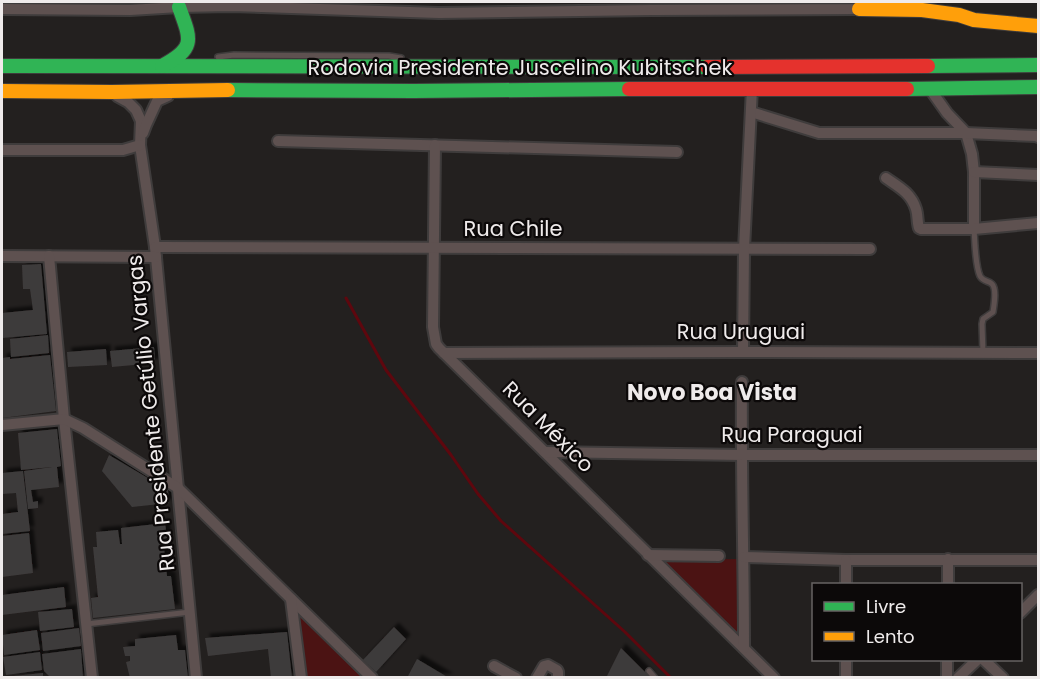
<svg xmlns="http://www.w3.org/2000/svg" width="1040" height="679" font-family="Poppins,sans-serif">
<style>
.green{fill:#4b1313}
.lines{fill:none;stroke-linecap:round;stroke-linejoin:round}
.stream{stroke:#5e070e;stroke-width:3}
.building{fill:#3e3b3b;filter:url(#shadow)}
.lane-casing{stroke:#3f3c3c;stroke-width:8}
.street-casing{stroke:#3f3c3c;stroke-width:14}
.fast-casing{stroke:#3f3c3c;stroke-width:16}
.slow-casing{stroke:#3f3c3c;stroke-width:16}
.jam-casing{stroke:#3f3c3c;stroke-width:16}
.lane{stroke:#5e5150;stroke-width:5}
.street{stroke:#5e5150;stroke-width:10}
.fast{stroke:#30b455;stroke-width:14}
.slow{stroke:#ff9f0a;stroke-width:14}
.jam{stroke:#e5322d;stroke-width:14}
.labels{text-anchor:middle;stroke-width:4.5;stroke-linejoin:round;paint-order:stroke}
.street-label{font-size:21px;fill:#efebeb;stroke:#0c0909}
.neighbourhood-label{font-size:22px;font-weight:bold;fill:#efebeb;stroke:#0c0909}
</style>
<defs>
<filter id="shadow"><feDropShadow dx="4.5" dy="-4.5" stdDeviation="1.5" flood-color="#0009"/></filter>
</defs>
<rect width="100%" height="100%" fill="#23201f"/>
<g class="green">
<polygon points="739,559 738,638 661,560"/>
<polygon points="291,599 372,677 301,677"/>
</g>
<g class="lines">
<polyline class="stream" points="346,298 386,370 451,455 478,494 501,521 625,632 671,678"/>
</g>
<g class="building">
<polygon points="41,264 47,334 2,338 2,313 33,310 30,289 23,289 22,265"/>
<polygon points="48,335 49,353 11,357 10,339"/>
<polygon points="154,347 155,363 112,367 110,351"/>
<polygon points="106,349 107,365 68,367 67,352"/>
<polygon points="50,355 56,411 2,418 2,358 10,357 10,359"/>
<polygon points="57,429 61,466 57,467 59,487 31,490 33,502 38,501 38,508 28,509 24,471 52,467 21,470 18,433"/>
<polygon points="109,455 168,490 169,503 132,507 102,471"/>
<polygon points="23,471 30,531 2,534 2,514 18,512 16,493 2,494 2,473"/>
<polygon points="165,523 167,538 163,539 167,576 171,576 175,609 93,618 91,598 98,597 93,547 97,547 96,532 118,530 120,544 122,544 121,528"/>
<polygon points="29,533 33,573 2,577 2,536"/>
<polygon points="64,587 66,607 2,615 2,595"/>
<polygon points="72,609 74,627 40,631 38,612"/>
<polygon points="394,627 406,639 376,672 363,660"/>
<polygon points="79,628 81,646 43,651 41,633"/>
<polygon points="37,630 40,650 4,655 2,635"/>
<polygon points="287,632 292,678 271,678 268,649 208,656 205,638"/>
<polygon points="176,635 178,650 185,650 188,678 130,678 126,662 130,661 130,656 125,656 123,647 135,646 135,639"/>
<polygon points="621,648 651,678 606,678"/>
<polygon points="81,649 83,678 51,678 44,671 42,654"/>
<polygon points="40,652 42,670 6,675 3,657"/>
<polygon points="417,659 449,678 407,678"/>
<polygon points="43,673 43,678 13,678 13,676"/>
</g>
<g class="lines">
<defs>
<g id="lane">
<polyline points="218,57 234,55 389,56 401,58"/>
<path d="M974,229C975,242 975,265 980,276C983,282 988,280 992,284C997,289 994,305 993,312L983,319L982,324L983,353"/>
<polyline points="86,624 190,612"/>
<polyline points="649,671 655,678"/>
</g>
<g id="street">
<polyline points="2,9 130,10 179,7 231,6 439,13 652,10 859,9 859,6"/>
<polyline points="930,89 947,113 966,133 972,154 974,172 974,229"/>
<polyline points="117,96 128,102 136,110 141,121 140,145 155,247 196,678"/>
<polyline points="751,112 819,133 966,133 1036,136 1038,137"/>
<polyline points="143,133 146,125 157,101 168,96"/>
<polyline points="278,141 677,152"/>
<polyline points="435,145 433,327 436,344 439,348 774,678"/>
<polyline points="2,150 123,150 140,145"/>
<polyline points="974,172 1038,175"/>
<path d="M886,178C899,187 911,193 916,209C918,215 917,222 919,228L921,229H974L1038,223"/>
<polyline points="155,247 870,249"/>
<polyline points="2,256 156,257"/>
<polyline points="49,256 64,419 92,678"/>
<polyline points="743,352 744,249 752,88"/>
<polyline points="444,353 743,352 1038,353"/>
<path d="M742,382C741,471 744,560 744,648"/>
<polyline points="2,425 64,419 83,428 178,488 372,678"/>
<polyline points="545,452 742,455 1038,455"/>
<polyline points="648,555 719,556"/>
<polyline points="744,557 846,560 1038,560"/>
<polyline points="846,560 846,584"/>
<polyline points="948,584 948,559"/>
<polyline points="291,599 301,678"/>
<polyline points="1020,613 1038,595"/>
<polyline points="846,660 846,678"/>
<polyline points="984,660 1003,678"/>
<polyline points="494,666 516,678"/>
<polyline points="537,678 544,666 548,665 557,670 558,672 558,678"/>
<polyline points="947,678 947,660"/>
<polyline points="958,678 977,660"/>
</g>
<g id="fast">
<polyline points="2,66 707,67"/>
<path d="M162,66C196,48 191,40 179,7"/>
<polyline points="928,66 1038,65"/>
<polyline points="907,89 1038,87"/>
<polyline points="228,90 414,91 629,89"/>
</g>
<g id="slow">
<polyline points="859,9 922,10 959,15 974,20 1038,26"/>
<polyline points="2,91 112,92 228,90"/>
</g>
<g id="jam">
<polyline points="707,67 928,66"/>
<polyline points="629,89 907,89"/>
</g>
</defs>
<use href="#lane" class="lane-casing"/>
<use href="#street" class="street-casing"/>
<use href="#fast" class="fast-casing"/>
<use href="#slow" class="slow-casing"/>
<use href="#jam" class="jam-casing"/>
<use href="#lane" class="lane"/>
<use href="#street" class="street"/>
<use href="#fast" class="fast"/>
<use href="#slow" class="slow"/>
<use href="#jam" class="jam"/>
</g>
<g class="labels">
<g class="street-label">
<text x="520" y="75">Rodovia Presidente Juscelino Kubitschek</text>
<text x="513" y="236">Rua Chile</text>
<text x="741" y="339">Rua Uruguai</text>
<text transform="translate(151 413) rotate(-96)" y="7">Rua Presidente Getúlio Vargas</text>
<text transform="translate(548 427) rotate(45)" y="7">Rua México</text>
<text x="792" y="442">Rua Paraguai</text>
</g>
<g class="neighbourhood-label">
<text x="712" y="400">Novo Boa Vista</text>
</g>
</g>
<rect width="1040" height="679" fill="none" stroke="#efebeb" stroke-width="6"/>
<rect x="812" y="583" width="210" height="78" fill="#0c0909" stroke="#676363" stroke-width="1.5"/>
<rect x="824" y="602" width="30" height="9" fill="#30b455" stroke="#676363" stroke-width="1.5"/>
<text x="866" y="613" font-size="18" fill="#efebeb">Livre</text>
<rect x="824" y="632" width="30" height="9" fill="#ff9f0a" stroke="#676363" stroke-width="1.5"/>
<text x="866" y="643" font-size="18" fill="#efebeb">Lento</text>
</svg>
